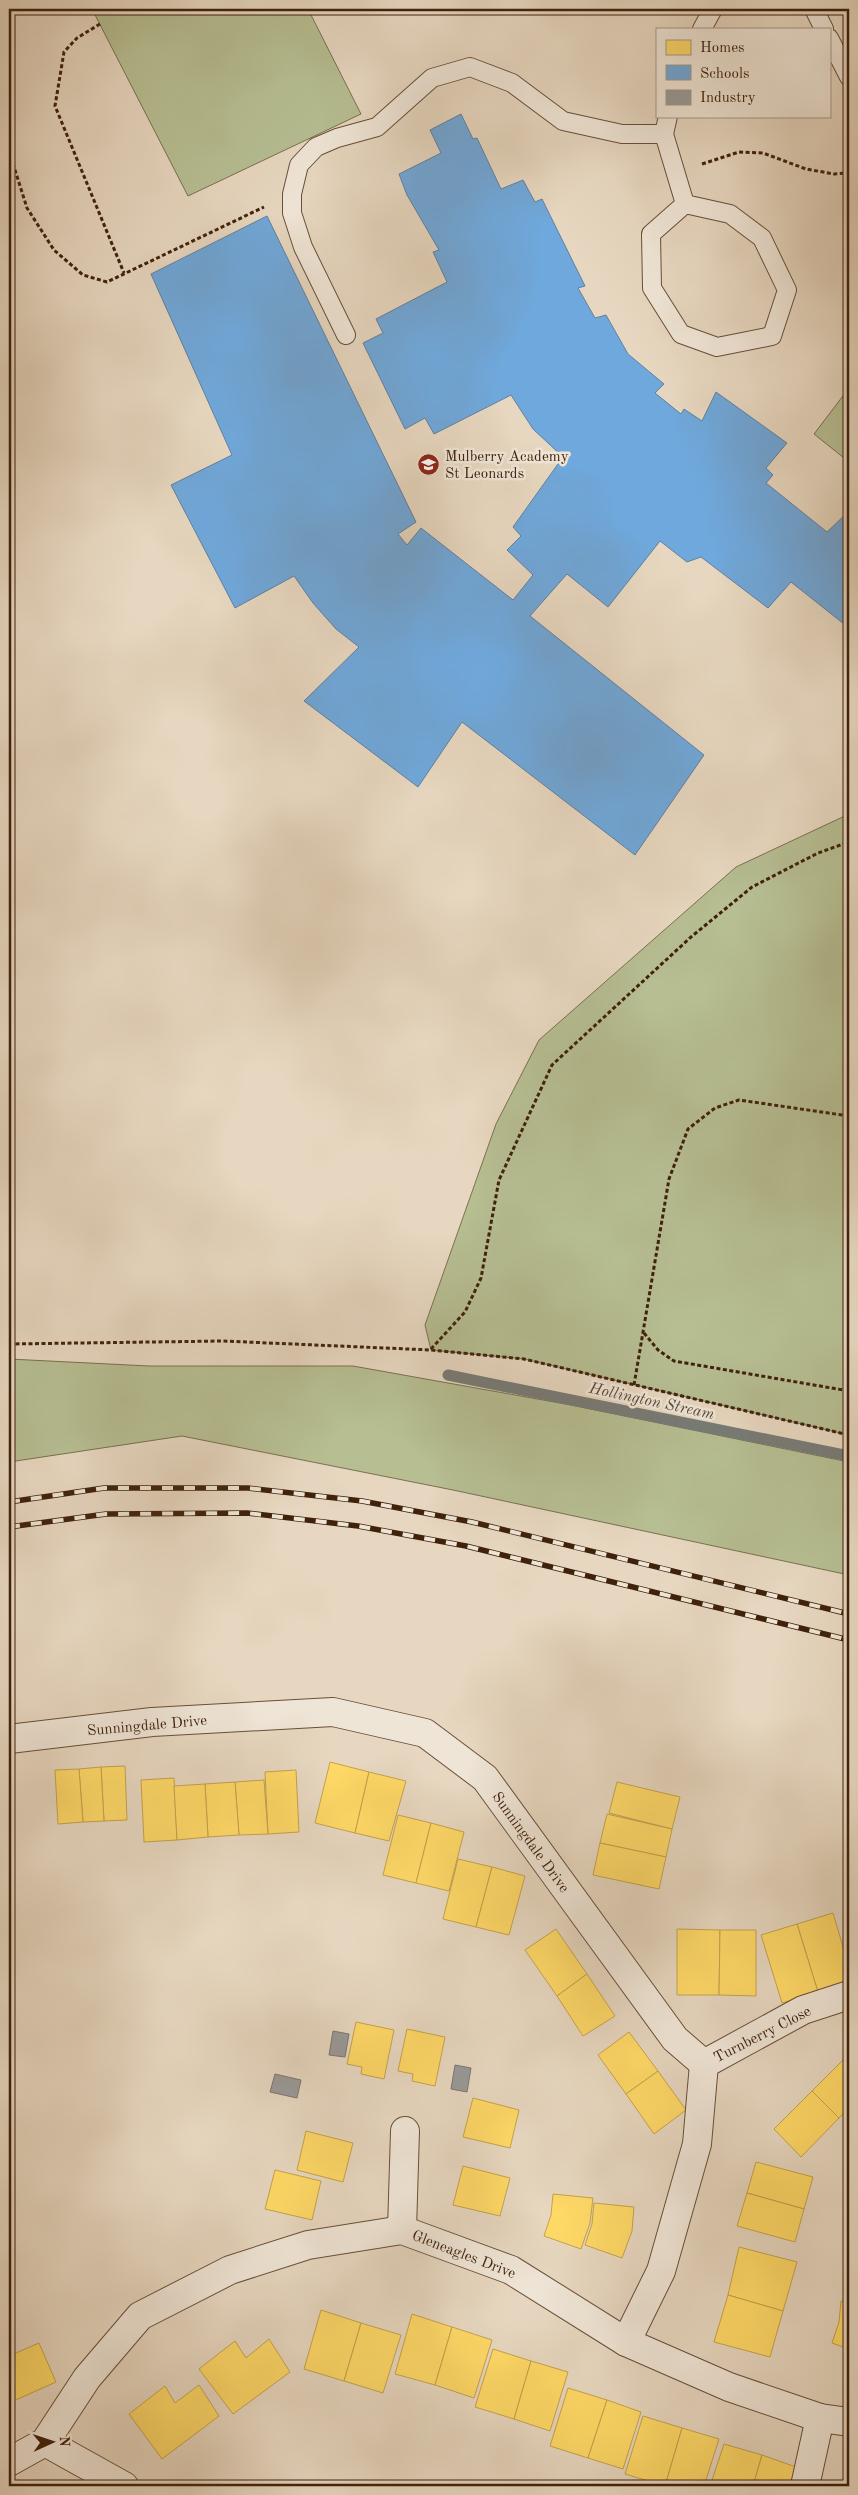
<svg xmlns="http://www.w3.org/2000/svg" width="858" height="2495" font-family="'Old Standard TT',serif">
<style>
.green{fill:#b6be92;stroke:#7a704f}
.homes{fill:#ffd966;stroke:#c5a24b}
.schools{fill:#6fa8dc;stroke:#61809e}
.industry{fill:#999;stroke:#7e756f}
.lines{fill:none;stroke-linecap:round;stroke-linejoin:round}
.stream{stroke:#777b77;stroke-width:11}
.service-casing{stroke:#694e39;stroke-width:20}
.minor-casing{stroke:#694e39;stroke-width:30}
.path{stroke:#3f210c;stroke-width:3;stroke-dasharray:4 2.5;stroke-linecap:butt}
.service{stroke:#efe5d6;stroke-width:18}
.minor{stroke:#efe5d6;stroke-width:28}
.rail-casing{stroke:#3f210c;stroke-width:5.5}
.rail{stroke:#efe5d6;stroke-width:4;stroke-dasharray:11;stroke-linecap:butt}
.labels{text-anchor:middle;stroke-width:5;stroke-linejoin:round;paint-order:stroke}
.poi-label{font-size:15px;fill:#3f210c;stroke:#efe5d6;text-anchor:start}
.street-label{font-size:15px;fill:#3f210c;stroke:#efe5d6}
.water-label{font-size:16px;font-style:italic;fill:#564638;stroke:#efe5d6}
</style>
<rect width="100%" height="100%" fill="#e7d7c0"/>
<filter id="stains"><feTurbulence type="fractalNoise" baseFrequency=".004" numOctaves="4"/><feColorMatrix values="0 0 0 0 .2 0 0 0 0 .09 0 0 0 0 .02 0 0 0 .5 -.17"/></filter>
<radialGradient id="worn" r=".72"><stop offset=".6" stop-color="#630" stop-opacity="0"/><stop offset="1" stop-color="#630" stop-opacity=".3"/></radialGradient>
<g class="green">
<polygon points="92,9 308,9 361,114 188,196"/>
<polygon points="849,388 849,462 814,434"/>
<polygon points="849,814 849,1435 524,1359 431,1350 425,1325 496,1124 539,1040 736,867"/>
<polygon points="9,1359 149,1366 353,1366 571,1405 849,1462 849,1575 453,1490 182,1436 9,1462"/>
</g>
<g class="homes">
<polygon points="330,1762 369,1772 355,1833 315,1823"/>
<polygon points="125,1766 127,1820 104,1821 101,1767"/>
<polygon points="101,1767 104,1821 83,1822 79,1769"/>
<polygon points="79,1769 83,1822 58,1824 55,1770"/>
<polygon points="296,1770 299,1832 268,1834 265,1772"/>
<polygon points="369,1772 406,1781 389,1841 355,1833"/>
<polygon points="174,1778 177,1840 144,1842 141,1780"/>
<polygon points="264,1780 268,1834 239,1835 235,1782"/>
<polygon points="235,1782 239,1835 208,1837 205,1784"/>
<polygon points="617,1782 680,1797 672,1829 609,1813"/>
<polygon points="205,1784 208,1837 177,1840 174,1786"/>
<polygon points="607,1814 672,1829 666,1857 600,1843"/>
<polygon points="398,1815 431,1823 416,1883 383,1875"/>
<polygon points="431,1823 464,1832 449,1891 416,1883"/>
<polygon points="600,1843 666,1857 659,1889 593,1875"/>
<polygon points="458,1859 492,1867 476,1927 443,1919"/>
<polygon points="492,1867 525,1876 509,1935 476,1927"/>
<polygon points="833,1913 849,1967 849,1982 818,1992 797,1924"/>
<polygon points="797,1924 818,1992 782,2003 761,1935"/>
<polygon points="556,1929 587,1974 557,1996 525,1950"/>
<polygon points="677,1929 720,1930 719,1995 677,1995"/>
<polygon points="720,1930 756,1930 756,1996 719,1995"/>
<polygon points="587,1974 615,2016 583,2036 557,1996"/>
<polygon points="356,2022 394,2030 384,2079 361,2074 362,2067 347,2064"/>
<polygon points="407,2029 445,2037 435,2086 412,2081 413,2074 398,2071"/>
<polygon points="629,2032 658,2071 626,2094 598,2055"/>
<polygon points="845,2058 849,2063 849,2108 839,2118 812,2091"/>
<polygon points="658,2071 686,2110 654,2134 626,2094"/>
<polygon points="812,2091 839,2118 801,2157 774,2129"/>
<polygon points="473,2098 519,2110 510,2148 463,2137"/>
<polygon points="306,2131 353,2143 343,2182 297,2170"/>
<polygon points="756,2162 813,2177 804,2209 747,2193"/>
<polygon points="463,2166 510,2178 500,2216 453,2205"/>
<polygon points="275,2170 321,2181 312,2220 265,2209"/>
<polygon points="747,2193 804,2209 795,2242 737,2226"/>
<polygon points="553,2194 593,2198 590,2223 581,2249 544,2236 551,2215"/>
<polygon points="594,2203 634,2207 632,2231 622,2258 585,2245 592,2224"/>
<polygon points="739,2247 797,2262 783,2311 728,2295"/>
<polygon points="728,2295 783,2311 770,2357 714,2342"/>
<polygon points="841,2301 849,2302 849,2349 832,2343 839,2322"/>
<polygon points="321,2310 361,2323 344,2381 304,2369"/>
<polygon points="412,2314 452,2327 435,2385 395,2374"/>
<polygon points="361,2323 401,2335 383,2393 344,2381"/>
<polygon points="452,2327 492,2340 474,2398 435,2385"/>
<polygon points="269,2339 290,2372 233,2414 199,2369 235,2341 246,2358"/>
<polygon points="39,2343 56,2382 9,2403 9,2356"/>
<polygon points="493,2349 531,2361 514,2419 475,2407"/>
<polygon points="531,2361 568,2372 550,2431 514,2419"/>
<polygon points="199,2385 219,2416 162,2459 129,2414 165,2386 175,2403"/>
<polygon points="568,2388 607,2400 588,2458 550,2446"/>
<polygon points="607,2400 641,2412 623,2469 588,2458"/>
<polygon points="643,2416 682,2428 665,2486 625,2474"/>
<polygon points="682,2428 719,2439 704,2486 665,2486"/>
<polygon points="724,2444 762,2455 753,2486 710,2486"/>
<polygon points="762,2455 796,2467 791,2486 753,2486"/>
</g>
<polygon class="schools" points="461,114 473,139 477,138 501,189 523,180 535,202 542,199 585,286 578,288 595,318 606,315 628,354 664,384 655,393 681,414 684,409 702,421 716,392 787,443 766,468 773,475 766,483 827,532 849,511 849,628 791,582 768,608 701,557 687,562 660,541 608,607 567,574 530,616 704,755 635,855 462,722 418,787 304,701 359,647 336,629 313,603 294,576 235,608 171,485 232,455 151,274 267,216 416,522 398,534 407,545 421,528 513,600 533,575 507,550 521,536 513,527 563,457 533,429 511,395 434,434 425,418 405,429 363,343 383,333 376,319 447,282 433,252 439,250 407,195 399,174 441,153 430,130"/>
<g class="industry">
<polygon points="333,2031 349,2034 345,2057 329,2055"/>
<polygon points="455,2065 471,2068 467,2092 451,2089"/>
<polygon points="275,2074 301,2080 297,2098 270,2092"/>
</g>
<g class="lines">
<polyline class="stream" points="448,1375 849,1456"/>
<defs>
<g id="service">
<polyline points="814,9 824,29"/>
<polyline points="702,29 713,9"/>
<polyline points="829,38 849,77"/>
<polyline points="668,116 664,134 685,204 730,214 762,238 787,290 772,336 717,347 681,334 652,288 651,234 685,204"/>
<polyline points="346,335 303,247 292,213 292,194 299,165 316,147 337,138 377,127 432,78 470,67 512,83 563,121 622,134 664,134"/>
</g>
<g id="minor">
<polyline points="9,1739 152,1722 333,1712 425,1733 485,1778 675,2039 704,2064"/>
<polyline points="704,2064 803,2010 849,1995"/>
<polyline points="402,2230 405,2131"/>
<polyline points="626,2342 661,2271 697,2144 704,2064"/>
<polyline points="45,2442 124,2486"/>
<polyline points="9,2462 45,2442 87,2378 140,2316 230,2270 308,2245 402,2230 511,2270 626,2342 729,2387 820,2418 849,2422"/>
<polyline points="805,2486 820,2418"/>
</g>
</defs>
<use href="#service" class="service-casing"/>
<use href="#minor" class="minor-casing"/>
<g class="path">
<polyline points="100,24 77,38 64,52 55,106 124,273"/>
<polyline points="9,151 27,208 54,250 83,275 107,282 264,207"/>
<polyline points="702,164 739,152 763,153 806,169 834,174 849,173"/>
<polyline points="644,1333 658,1350 674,1361 849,1391"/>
<polyline points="9,1344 223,1341 431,1350 524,1359 849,1435"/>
<polyline points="431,1349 465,1312 481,1278 499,1180 552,1065 691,937 752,887 818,853 849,842"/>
<polyline points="634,1385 669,1179 688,1129 715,1108 739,1100 849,1116"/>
</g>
<use href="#service" class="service"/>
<use href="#minor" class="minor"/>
<defs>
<g id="rail">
<polyline points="9,1502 104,1488 248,1488 362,1501 472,1522 849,1614"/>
<polyline points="9,1527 106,1514 247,1513 358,1526 466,1546 849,1640"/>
</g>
</defs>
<use href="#rail" class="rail-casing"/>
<use href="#rail" class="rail"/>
</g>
<defs>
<symbol id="school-disc" viewBox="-11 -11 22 22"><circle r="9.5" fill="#8f2418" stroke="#efe5d6"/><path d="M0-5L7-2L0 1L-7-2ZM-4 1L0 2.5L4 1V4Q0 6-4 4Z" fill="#fff"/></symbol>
</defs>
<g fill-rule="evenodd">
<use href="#school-disc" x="416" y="452" width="25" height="25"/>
</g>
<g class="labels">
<g class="poi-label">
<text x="445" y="461">Mulberry Academy<tspan x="445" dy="17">St Leonards</tspan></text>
</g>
<g class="street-label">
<text transform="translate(147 1725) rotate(-5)" y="5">Sunningdale Drive</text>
<text transform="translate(531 1842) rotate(54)" y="5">Sunningdale Drive</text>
<text transform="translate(762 2034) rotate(-27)" y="5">Turnberry Close</text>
<text transform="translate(464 2254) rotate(21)" y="5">Gleneagles Drive</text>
</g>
<g class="water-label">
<text transform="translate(652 1400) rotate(12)" y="6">Hollington Stream</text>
</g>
</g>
<rect width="858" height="2495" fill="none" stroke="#e7d7c0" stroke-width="30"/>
<rect x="10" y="10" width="838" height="2475" fill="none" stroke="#3f210c" stroke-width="2.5"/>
<rect x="15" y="15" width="828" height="2465" fill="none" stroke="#3f210c"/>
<rect x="656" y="28" width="175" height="90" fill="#efe5d6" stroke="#a99785"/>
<rect x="666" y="40" width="25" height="15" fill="#ffd966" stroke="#a99785"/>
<text x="700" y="52" font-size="15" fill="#3f210c">Homes</text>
<rect x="666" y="65" width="25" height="15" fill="#6fa8dc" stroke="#a99785"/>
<text x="700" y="78" font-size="15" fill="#3f210c">Schools</text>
<rect x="666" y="90" width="25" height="15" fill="#999999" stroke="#a99785"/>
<text x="700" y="102" font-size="15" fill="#3f210c">Industry</text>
<g transform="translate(52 2442) rotate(87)" stroke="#efe5d6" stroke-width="4" paint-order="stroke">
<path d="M0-4L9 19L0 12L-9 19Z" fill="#3f210c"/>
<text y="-8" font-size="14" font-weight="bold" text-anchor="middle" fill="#3f210c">N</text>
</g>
<rect width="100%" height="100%" filter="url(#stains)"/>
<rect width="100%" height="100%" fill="url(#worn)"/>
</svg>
